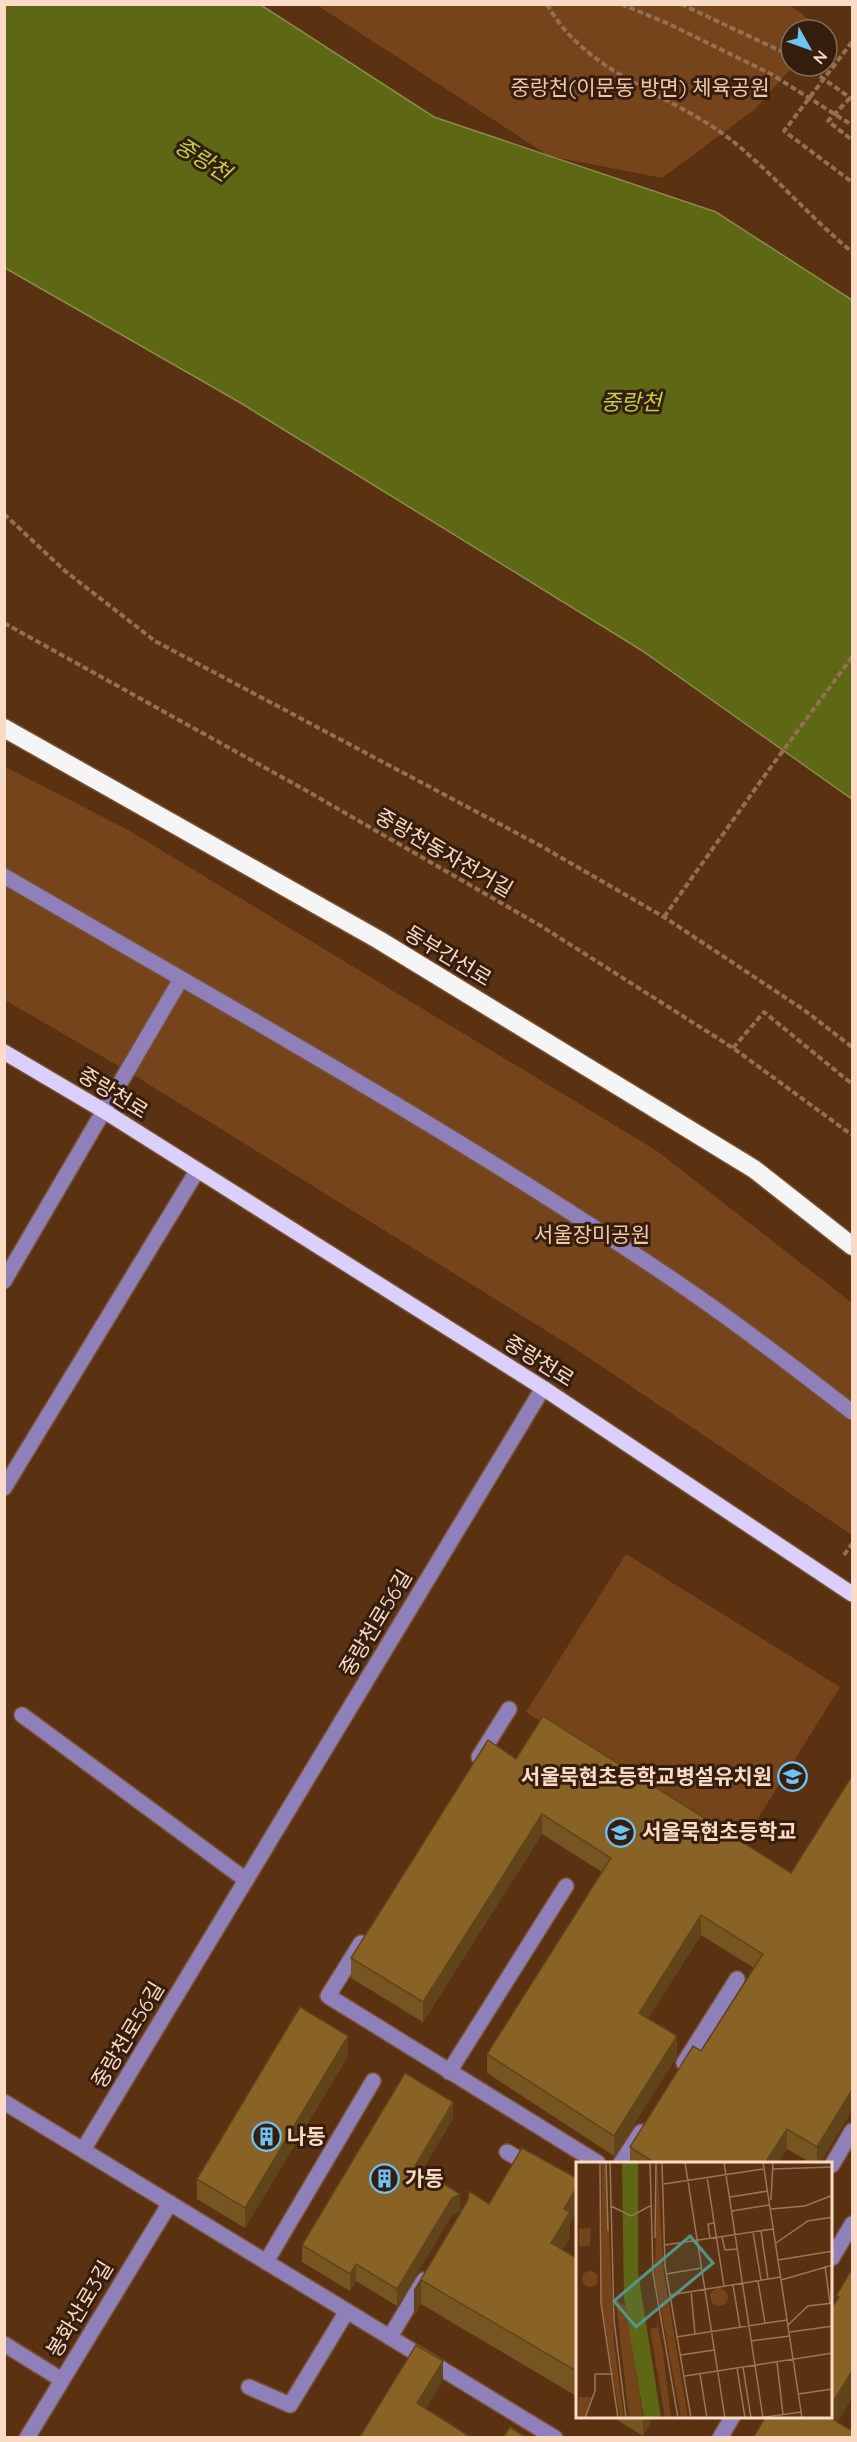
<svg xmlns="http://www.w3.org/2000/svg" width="857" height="2442" font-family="Quicksand,'Noto Sans KR',sans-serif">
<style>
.green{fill:#76441b}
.water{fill:#5d6714;stroke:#8c8a49;stroke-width:1.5}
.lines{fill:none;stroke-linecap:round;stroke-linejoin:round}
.minor-casing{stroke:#775031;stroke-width:18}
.major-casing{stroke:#775031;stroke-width:18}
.highway-casing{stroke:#775031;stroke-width:21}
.path{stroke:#946f52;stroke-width:4;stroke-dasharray:6 3;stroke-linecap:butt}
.minor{stroke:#9080b9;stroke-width:15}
.major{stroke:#dacffd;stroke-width:15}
.highway{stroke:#f5f5f5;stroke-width:18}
.path-bridge{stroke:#946f52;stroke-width:4;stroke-dasharray:6 3;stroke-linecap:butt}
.wall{fill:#765520}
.shaded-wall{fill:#60451a}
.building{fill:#896325;stroke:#60451a;stroke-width:1.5}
.labels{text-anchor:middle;stroke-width:6;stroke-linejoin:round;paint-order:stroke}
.park-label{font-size:21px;fill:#f3c8aa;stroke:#351e0d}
.street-label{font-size:21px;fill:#fbdbc5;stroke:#351e0d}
.poi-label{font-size:21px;font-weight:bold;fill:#fbdbc5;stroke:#351e0d;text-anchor:start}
.water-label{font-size:22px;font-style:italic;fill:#bdd047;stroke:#351e0d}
.inset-road{fill:none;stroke:#9a7659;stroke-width:1.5}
.view{fill:#569488;fill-opacity:0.15;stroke:#569488;stroke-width:3}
.inset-edge{fill:none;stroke:#fbdbc5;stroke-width:3}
</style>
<rect width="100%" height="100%" fill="#5a3211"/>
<g class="green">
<polygon points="317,5 790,5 823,30 791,30 793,66 755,109 662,178 549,156"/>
<polygon points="4,766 128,830 657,1151 852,1303 852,1535 571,1346 129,1072 5,1000"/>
<polygon points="626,1554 840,1687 740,1847 526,1712"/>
</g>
<polygon class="water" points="5,4 261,5 434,117 716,212 852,300 852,799 641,650 239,402 5,268"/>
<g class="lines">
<defs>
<g id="minor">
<path d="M4,876C231,1008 461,1136 678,1283C738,1324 795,1368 852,1412"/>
<polyline points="4,1281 181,979"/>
<polyline points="4,1488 197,1171"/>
<polyline points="22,1715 246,1880"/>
<polyline points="479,1757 509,1709"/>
<polyline points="361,1943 328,1996 598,2163"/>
<polyline points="684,2063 737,1979"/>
<polyline points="449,2072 566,1886"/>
<polyline points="4,2102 555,2438"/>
<polyline points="83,2150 543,1388"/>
<polyline points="507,2152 534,2168"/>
<polyline points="621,2163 641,2132"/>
<polyline points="832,2165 852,2131"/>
<polyline points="832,2258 852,2224"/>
<polyline points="266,2262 373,2081"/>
<polyline points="390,2337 424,2280"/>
<polyline points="4,2344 62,2380"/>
<polyline points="249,2387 290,2405 347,2311"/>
<polyline points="27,2438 170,2203"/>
<polyline points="720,2438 733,2416"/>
</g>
<polyline id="major" points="4,1052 104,1111 543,1388 852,1594"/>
<polyline id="highway" points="4,728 379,940 754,1169 852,1246"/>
</defs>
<use href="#minor" class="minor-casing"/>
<use href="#major" class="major-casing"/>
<use href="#highway" class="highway-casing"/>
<g class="path">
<path d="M547,4C587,77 675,94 735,143C776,177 811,218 852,252"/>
<polyline points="621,4 669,24 771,74 852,125"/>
<polyline points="681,4 791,56"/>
<polyline points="805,66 852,99"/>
<polyline points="4,514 65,571 155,641 541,846 664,917 804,1010 852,1047"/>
<polyline points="4,623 307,791 541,926 733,1048 852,1135"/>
<polyline points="664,917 768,771 852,657"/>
<polyline points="733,1048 764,1012 852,1084"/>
<polyline points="844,1555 852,1544"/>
</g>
<use href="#minor" class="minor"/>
<use href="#major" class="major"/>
<use href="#highway" class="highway"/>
<g class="path-bridge">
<polyline points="852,42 784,131 852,182"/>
<polyline points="850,98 828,121 852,140"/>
</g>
</g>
<g class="wall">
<polygon points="516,1759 791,1873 852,2110 820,2163 811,2163 787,2149 778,2163 630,2163 630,2147 701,2051 754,1968 701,1935 648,2018 677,2056 614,2156 487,2073 487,2054 602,1872 542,1834 423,2022 351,1978 351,1958"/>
<polygon points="348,2056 245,2228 197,2199 197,2179"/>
<polygon points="453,2119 422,2170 460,2210 452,2215 397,2306 356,2281 350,2291 302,2262 302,2245"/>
<polygon points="468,2200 489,2204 570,2224 570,2237 562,2250 578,2259 578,2397 421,2304 414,2316 414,2291"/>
<polygon points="611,2416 654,2416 643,2436"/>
</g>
<g class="shaded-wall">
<polygon points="542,1814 542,1834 423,2022 423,2002"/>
<polygon points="701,1915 701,1935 639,2033 639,2013"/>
<polygon points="348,2036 348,2056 245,2228 245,2208"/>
<polygon points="677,2036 677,2056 614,2156 614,2136"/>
<polygon points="852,2090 852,2110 820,2163 817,2163 817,2147"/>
<polygon points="453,2102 453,2119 415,2182 415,2166"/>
<polygon points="787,2129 787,2149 778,2163 765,2163"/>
<polygon points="578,2185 578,2210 570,2224 570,2237 551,2268 551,2243 564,2209"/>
<polygon points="460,2194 460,2210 452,2215 397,2306 397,2289 452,2198"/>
<polygon points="356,2264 356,2281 350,2291 350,2274"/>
<polygon points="421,2280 421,2304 414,2316 414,2291"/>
<polygon points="443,2361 443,2381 417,2423 417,2403"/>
<polygon points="852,2371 852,2398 828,2438 826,2416 831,2416 831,2405"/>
<polygon points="643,2416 654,2416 643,2436"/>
</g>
<g class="building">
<polygon points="543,1716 791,1873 852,1776 852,2090 817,2147 787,2129 765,2163 655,2163 630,2147 693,2046 701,2051 763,1954 701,1915 639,2013 677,2036 614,2136 487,2054 611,1858 542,1814 423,2002 351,1958 488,1740 516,1759"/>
<polygon points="300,2007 348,2036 245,2208 197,2179"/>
<polygon points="405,2073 453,2102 415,2166 460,2194 452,2198 397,2289 356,2264 350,2274 302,2245"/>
<polygon points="522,2148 578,2179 578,2185 564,2209 570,2212 551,2243 578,2259 578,2372 421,2280 414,2291 468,2200 469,2191 489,2204"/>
<polygon points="852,2269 852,2371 831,2405 831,2310 839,2297 836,2296"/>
<polygon points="416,2345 443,2361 417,2403 472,2438 359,2438"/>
<polygon points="766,2416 828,2416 852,2431 852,2438 753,2438"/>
<polygon points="510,2427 527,2438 503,2438"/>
</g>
<defs>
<symbol id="school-ring" viewBox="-11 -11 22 22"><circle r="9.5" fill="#351e0d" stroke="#6fc2f4" stroke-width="1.5"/><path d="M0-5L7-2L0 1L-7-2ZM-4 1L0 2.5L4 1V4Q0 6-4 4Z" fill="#6fc2f4"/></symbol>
<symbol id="building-ring" viewBox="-11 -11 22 22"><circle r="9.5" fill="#351e0d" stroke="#6fc2f4" stroke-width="1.5"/><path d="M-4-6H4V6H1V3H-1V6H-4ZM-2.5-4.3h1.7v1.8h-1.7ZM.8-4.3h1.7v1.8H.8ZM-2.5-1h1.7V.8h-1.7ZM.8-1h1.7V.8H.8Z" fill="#6fc2f4"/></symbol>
</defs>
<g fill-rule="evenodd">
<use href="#school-ring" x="776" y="1760" width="33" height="33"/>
<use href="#school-ring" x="604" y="1816" width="33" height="33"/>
<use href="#building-ring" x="250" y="2120" width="33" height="33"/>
<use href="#building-ring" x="368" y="2162" width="33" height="33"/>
</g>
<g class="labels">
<g class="park-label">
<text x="640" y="95">중랑천(이문동 방면) 체육공원</text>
<text x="592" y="1242">서울장미공원</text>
</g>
<g class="street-label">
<text transform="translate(444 853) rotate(30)" y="7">중랑천동자전거길</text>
<text transform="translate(448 956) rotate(31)" y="7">동부간선로</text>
<text transform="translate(113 1093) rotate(32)" y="7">중랑천로</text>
<text transform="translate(539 1361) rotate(32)" y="7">중랑천로</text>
<text transform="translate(376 1623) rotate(-59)" y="7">중랑천로56길</text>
<text transform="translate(128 2035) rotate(-59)" y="7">중랑천로56길</text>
<text transform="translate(80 2309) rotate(-59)" y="7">봉화산로3길</text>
</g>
<g class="poi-label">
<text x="772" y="1784" text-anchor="end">서울묵현초등학교병설유치원</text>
<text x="642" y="1839">서울묵현초등학교</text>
<text x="287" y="2144">나동</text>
<text x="405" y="2186">가동</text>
</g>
<g class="water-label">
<text transform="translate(203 159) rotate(32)" y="8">중랑천</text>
<text x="631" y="410">중랑천</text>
</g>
</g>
<g transform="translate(576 2162)">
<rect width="256" height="256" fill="#5a3211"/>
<path d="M26,0H30L38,180L48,256H44L25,138ZM81,0L88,112L112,256H105L79,115ZM15,66L14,84H3V67ZM6 117a8 8 0 1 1 16 0a8 8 0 1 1-16 0ZM134 135a9 9 0 1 1 18 0a9 9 0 1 1-18 0ZM40,139L51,144L67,256H53ZM80,153L87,190L95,256L89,255L74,167L81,165ZM3,235H16L8,256H2Z" fill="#76441b"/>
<path d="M46,0H62V110L85,256H68L48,137Z" fill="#5d6714"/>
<path class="inset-road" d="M24,0L25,141L42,256M30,0L32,69M34,0L38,158L50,256M74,0L77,111L102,256M86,0L89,104L115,256M109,0L149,256M148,0L187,256M187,0L226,256M196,7L257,5M131,15L148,124M88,22L187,7M154,35L192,29M195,38L197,0M35,44L55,54L76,43M195,47L229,44L257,33M156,49L193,43M185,69L192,117M177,70L185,118M146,75L149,88L161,87M79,76L80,0M134,76L132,62L138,61M200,81L232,59L257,55M89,83L197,67M202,98L257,89M249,104L254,141M90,112L126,106M205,118L257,103M182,119L189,161M157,123L164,165M115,129L119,172M94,133L205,115M212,163L232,144L257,141M214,170L257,164M100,175L211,158M175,179L214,174M105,193L138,188M201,200L207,253M167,205L175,256M161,206L169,256M124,212L131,256M109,214L257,191M222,232L257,227M9,256L19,229V212H37M183,256L225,250"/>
<path class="view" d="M114,74L137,101L60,165L38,139Z"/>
<rect width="256" height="256" class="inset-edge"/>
</g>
<rect width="857" height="2442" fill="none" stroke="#fbdbc5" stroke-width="12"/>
<g transform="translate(809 48) rotate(130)"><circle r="28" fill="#351e0d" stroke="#846a57" stroke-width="1.5"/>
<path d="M0-4.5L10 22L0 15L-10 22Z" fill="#6fc2f4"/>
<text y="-9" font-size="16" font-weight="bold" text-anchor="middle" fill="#fbdbc5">N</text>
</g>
</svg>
